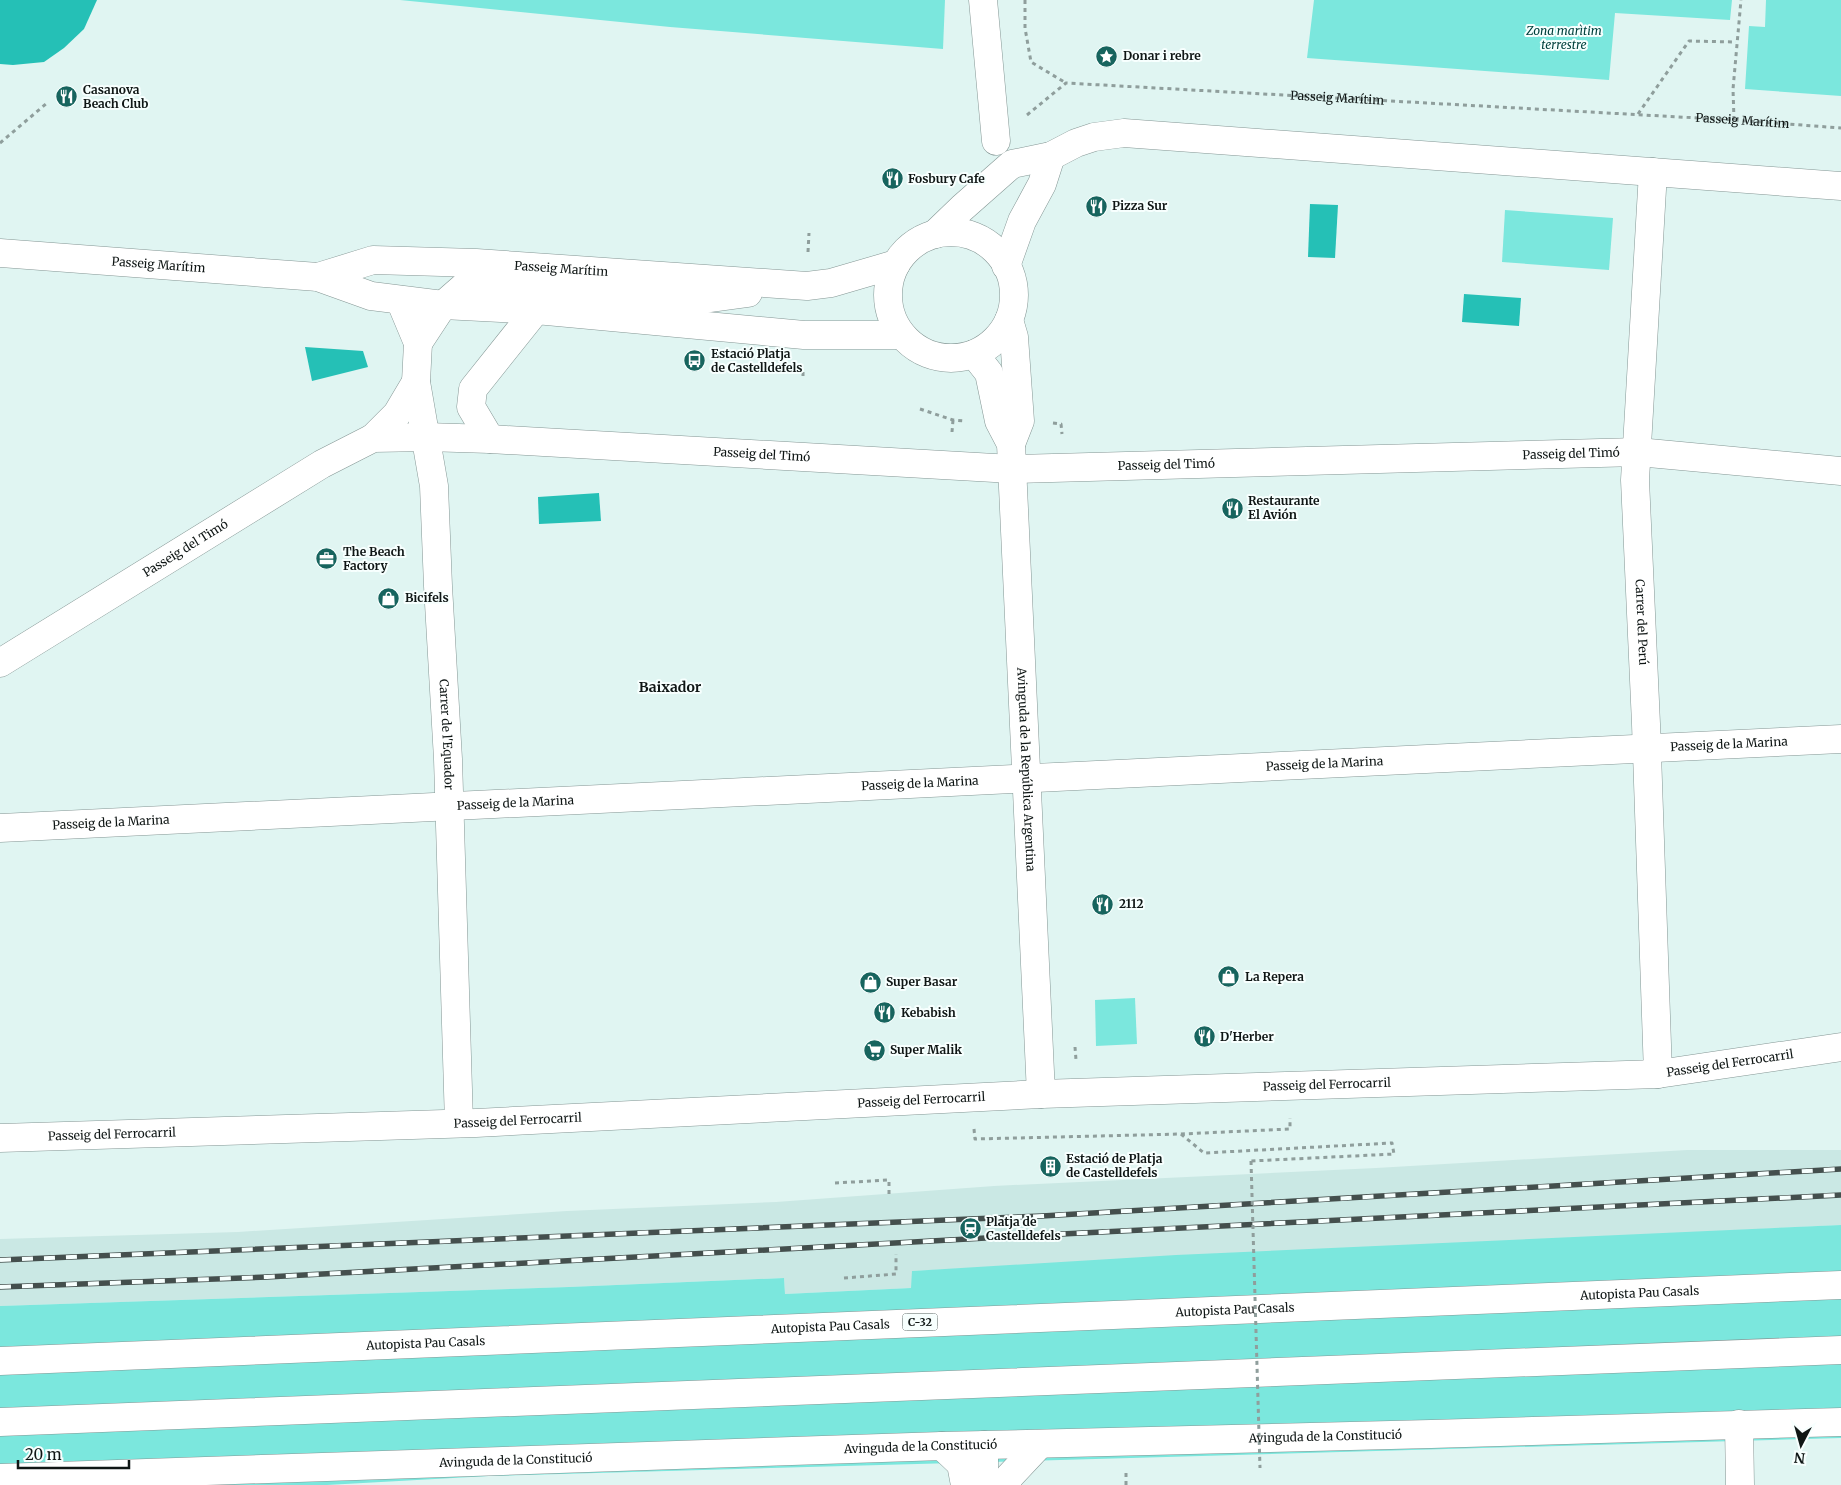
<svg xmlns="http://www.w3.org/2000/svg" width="1841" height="1485" font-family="Merriweather,serif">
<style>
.built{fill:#cae8e4}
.green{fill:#7be7dd}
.water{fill:#25c0b6}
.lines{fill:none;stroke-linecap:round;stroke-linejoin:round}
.minor-casing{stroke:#849694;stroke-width:29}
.highway-casing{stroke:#849694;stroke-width:29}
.path{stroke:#8f9e9c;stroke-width:3;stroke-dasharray:4 4;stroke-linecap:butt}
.minor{stroke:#fff;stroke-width:28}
.highway{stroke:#fff;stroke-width:28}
.rail-casing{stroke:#444f4d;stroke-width:5.5}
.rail{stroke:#f7fffe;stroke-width:4;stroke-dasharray:11;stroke-linecap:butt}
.path-bridge{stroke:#8f9e9c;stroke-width:3;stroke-dasharray:4 4;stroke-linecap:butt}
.labels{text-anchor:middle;stroke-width:4;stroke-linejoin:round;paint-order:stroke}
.shield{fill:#f7fffe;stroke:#555c5b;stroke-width:1}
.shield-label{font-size:11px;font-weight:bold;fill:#0f1615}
.park-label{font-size:12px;font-style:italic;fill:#00413d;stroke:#f7fffe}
.poi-label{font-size:12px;font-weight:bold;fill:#0f1615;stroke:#f7fffe;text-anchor:start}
.street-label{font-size:12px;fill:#0f1615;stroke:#f7fffe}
.neighbourhood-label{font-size:14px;font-weight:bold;fill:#0f1615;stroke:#f7fffe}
</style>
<rect width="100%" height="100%" fill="#e0f5f2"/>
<polygon class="built" points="1687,1150 1841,1150 1841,1225 912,1271 912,1288 785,1294 784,1278 569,1287 0,1306 0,1239 238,1232 567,1211 776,1202 994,1186 1376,1168"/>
<g class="green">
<polygon points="400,0 945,0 943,49 670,27"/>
<polygon points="1314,0 1732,0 1730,20 1615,13 1609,80 1307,58"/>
<polygon points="1766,0 1841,0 1841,96 1745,89 1749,26 1765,27"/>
<polygon points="1505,210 1613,218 1609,270 1502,262"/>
<polygon points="1135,998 1137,1044 1096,1046 1095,1000"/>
<polygon points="1841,1225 1841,1438 489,1476 327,1485 0,1485 0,1306 569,1287 784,1278 785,1294 911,1288 912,1271 1176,1255"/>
</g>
<g class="water">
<polygon points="0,0 97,0 84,29 64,48 44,62 13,65 0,64"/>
<polygon points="1310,204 1338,205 1335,258 1308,257"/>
<polygon points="1464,294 1521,298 1519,326 1462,322"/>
<polygon points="305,347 363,351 368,367 312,381"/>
<polygon points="599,493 601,521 539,524 538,497"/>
</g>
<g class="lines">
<defs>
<g id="minor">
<polyline points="983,0 996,141"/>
<path id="s2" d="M1653,172L1635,480L1646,724L1658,1074"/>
<circle cx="951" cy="295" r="63"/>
<polyline points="935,234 962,208 1012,164 1051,156 1076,143 1094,137 1124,133 1841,186"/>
<path id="s3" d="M0,253L318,277L371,296L443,305L536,310L804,335H901"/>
<polyline points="1006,266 1022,221 1042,184 1051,156"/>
<path id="s4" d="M318,277L373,260L476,263L807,286L831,283L896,264"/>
<path id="s5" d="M400,300L418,343L416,382L434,486L438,586L448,759L459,1123"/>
<polyline points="1009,320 1014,337 1020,421 1011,444"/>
<polyline points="418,343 443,305 467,284 689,301 748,293"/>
<path id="s6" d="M974,354L989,373L999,421L1011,444L1041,1094"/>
<polyline points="373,438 397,414 416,382"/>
<polyline points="490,439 471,407 473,389 536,310"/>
<path id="s7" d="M0,663L322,464L373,438L426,437L490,439L1012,469L1638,452L1841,471"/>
<path id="s8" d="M0,828L1841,739"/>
<path id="s9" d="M0,1138L476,1123L1041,1094L1658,1074L1841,1047"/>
<polyline points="1739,1424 1740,1485"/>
<polyline points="984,1445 984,1485"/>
<polyline points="942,1446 961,1464 965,1485"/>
<path id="s10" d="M0,1478L942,1446L1431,1434L1841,1422"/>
<polyline points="1006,1485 1009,1477 1040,1444"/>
</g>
<g id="highway">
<path id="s11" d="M0,1361L1841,1285"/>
<polyline points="0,1422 1841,1350"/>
</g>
</defs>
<use href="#minor" class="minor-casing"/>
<use href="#highway" class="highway-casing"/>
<g class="path">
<polyline points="1025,0 1025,28 1031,62 1066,83"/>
<polyline points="1638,114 1689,41 1736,42"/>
<path id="s1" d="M1027,115L1066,83L1734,120L1841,128"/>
<polyline points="1734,120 1733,89 1741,0"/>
<polyline points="0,143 47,103"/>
<polyline points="808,252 809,233"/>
<polyline points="803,376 803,368"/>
<polyline points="920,409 953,420 965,421"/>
<polyline points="1053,423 1061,424 1062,434"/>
<polyline points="952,432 953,420"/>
<polyline points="1075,1047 1076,1060"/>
<polyline points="974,1129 975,1139 1181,1134 1290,1129 1290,1118"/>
<polyline points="1181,1134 1204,1153 1392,1143 1394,1154 1251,1161"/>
<polyline points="835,1183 889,1180 889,1194"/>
<polyline points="844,1278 896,1274 896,1254"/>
<polyline points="1126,1485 1126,1473"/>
</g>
<use href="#minor" class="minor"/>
<use href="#highway" class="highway"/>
<defs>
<g id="rail">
<polyline points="0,1260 1042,1216 1841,1169"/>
<polyline points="0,1287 267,1277 1042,1235 1841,1195"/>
</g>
</defs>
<use href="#rail" class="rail-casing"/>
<use href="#rail" class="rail"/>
<polyline class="path-bridge" points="1251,1161 1260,1468"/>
</g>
<defs>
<symbol id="sight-disc" viewBox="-11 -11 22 22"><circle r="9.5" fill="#17645e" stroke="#f7fffe"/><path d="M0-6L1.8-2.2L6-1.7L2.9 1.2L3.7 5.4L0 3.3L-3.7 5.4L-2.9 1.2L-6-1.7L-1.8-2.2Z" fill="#fff"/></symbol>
<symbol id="restaurant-disc" viewBox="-11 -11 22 22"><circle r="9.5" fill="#17645e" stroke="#f7fffe"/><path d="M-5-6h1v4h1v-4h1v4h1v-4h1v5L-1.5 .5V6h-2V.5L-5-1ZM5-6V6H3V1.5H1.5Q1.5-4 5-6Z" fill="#fff"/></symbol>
<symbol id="bus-disc" viewBox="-11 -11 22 22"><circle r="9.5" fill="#17645e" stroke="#f7fffe"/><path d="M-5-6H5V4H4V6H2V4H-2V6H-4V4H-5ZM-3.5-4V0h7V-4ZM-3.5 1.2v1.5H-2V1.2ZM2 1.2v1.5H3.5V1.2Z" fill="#fff"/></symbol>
<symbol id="office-disc" viewBox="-11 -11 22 22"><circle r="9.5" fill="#17645e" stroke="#f7fffe"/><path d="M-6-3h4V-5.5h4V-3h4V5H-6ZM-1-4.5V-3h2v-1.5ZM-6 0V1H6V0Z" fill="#fff"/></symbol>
<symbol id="shop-disc" viewBox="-11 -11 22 22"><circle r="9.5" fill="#17645e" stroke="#f7fffe"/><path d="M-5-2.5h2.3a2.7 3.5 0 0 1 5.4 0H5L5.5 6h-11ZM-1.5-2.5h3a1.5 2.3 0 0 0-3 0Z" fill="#fff"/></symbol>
<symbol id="supermarket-disc" viewBox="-11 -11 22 22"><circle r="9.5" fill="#17645e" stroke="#f7fffe"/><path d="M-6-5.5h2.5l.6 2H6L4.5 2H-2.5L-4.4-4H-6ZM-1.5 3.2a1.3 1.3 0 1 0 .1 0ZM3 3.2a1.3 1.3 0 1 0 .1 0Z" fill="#fff"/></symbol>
<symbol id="building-disc" viewBox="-11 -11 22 22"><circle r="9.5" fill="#17645e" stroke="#f7fffe"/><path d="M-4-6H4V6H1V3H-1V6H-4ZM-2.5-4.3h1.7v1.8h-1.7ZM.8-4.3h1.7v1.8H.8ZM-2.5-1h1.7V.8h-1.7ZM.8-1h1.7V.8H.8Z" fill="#fff"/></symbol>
<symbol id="station-disc" viewBox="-11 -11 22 22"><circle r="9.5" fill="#17645e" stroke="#f7fffe"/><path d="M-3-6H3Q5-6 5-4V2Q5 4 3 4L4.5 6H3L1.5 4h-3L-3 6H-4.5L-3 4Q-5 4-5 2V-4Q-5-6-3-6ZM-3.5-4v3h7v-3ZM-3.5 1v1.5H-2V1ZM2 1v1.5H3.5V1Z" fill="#fff"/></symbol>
</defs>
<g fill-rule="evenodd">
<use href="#sight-disc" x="1094" y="44" width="25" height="25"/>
<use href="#restaurant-disc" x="54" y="84" width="25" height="25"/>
<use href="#restaurant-disc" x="880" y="166" width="25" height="25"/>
<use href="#restaurant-disc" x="1084" y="194" width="25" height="25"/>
<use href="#bus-disc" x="682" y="348" width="25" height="25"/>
<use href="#restaurant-disc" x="1220" y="496" width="25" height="25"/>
<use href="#office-disc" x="314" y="546" width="25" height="25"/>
<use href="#shop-disc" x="376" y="586" width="25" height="25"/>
<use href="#restaurant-disc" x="1090" y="892" width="25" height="25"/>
<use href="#shop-disc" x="1216" y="964" width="25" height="25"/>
<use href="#shop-disc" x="858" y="970" width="25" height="25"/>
<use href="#restaurant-disc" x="872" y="1000" width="25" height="25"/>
<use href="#restaurant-disc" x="1192" y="1024" width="25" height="25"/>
<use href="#supermarket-disc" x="862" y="1038" width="25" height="25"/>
<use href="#building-disc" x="1038" y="1154" width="25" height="25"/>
<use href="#station-disc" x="958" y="1216" width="25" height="25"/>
</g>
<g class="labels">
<rect class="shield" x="902.5" y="1313.5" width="35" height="17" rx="4"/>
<g class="shield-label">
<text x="920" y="1326">C-32</text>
</g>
<g class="park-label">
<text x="1564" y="35">Zona marìtim<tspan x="1564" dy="14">terrestre</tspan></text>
</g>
<g class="poi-label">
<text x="1123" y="60">Donar i rebre</text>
<text x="83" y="94">Casanova<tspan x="83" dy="14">Beach Club</tspan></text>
<text x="908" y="183">Fosbury Cafe</text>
<text x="1112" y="210">Pizza Sur</text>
<text x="711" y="358">Estació Platja<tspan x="711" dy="14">de Castelldefels</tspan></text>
<text x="1248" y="505">Restaurante<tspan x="1248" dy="14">El Avión</tspan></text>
<text x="343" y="556">The Beach<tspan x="343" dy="14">Factory</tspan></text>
<text x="405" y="602">Bicifels</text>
<text x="1119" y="908">2112</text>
<text x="1245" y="981">La Repera</text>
<text x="886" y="986">Super Basar</text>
<text x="901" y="1017">Kebabish</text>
<text x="1220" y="1041">D'Herber</text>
<text x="890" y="1054">Super Malik</text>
<text x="1066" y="1163">Estació de Platja<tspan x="1066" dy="14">de Castelldefels</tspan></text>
<text x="986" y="1226">Platja de<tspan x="986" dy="14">Castelldefels</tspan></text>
</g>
<g class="street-label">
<text dy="4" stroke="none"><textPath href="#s1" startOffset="322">Passeig Marítim</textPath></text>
<text dy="4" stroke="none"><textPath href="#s1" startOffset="728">Passeig Marítim</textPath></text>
<text dy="4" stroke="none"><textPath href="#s3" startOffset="159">Passeig Marítim</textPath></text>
<text dy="4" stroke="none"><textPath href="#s4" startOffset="246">Passeig Marítim</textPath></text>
<text dy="4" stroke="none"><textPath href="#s7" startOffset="1635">Passeig del Timó</textPath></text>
<text dy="4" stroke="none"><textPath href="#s7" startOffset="825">Passeig del Timó</textPath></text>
<text dy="4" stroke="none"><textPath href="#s7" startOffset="1230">Passeig del Timó</textPath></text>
<text dy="4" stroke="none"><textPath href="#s7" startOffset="218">Passeig del Timó</textPath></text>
<text dy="4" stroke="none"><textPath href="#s2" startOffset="451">Carrer del Perú</textPath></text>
<text dy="4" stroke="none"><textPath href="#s5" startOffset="440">Carrer de l'Equador</textPath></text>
<text dy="4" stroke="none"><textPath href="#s8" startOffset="1731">Passeig de la Marina</textPath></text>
<text dy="4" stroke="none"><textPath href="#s8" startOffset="1326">Passeig de la Marina</textPath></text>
<text dy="4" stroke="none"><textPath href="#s6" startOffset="425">Avinguda de la República Argentina</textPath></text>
<text dy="4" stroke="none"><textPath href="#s8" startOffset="921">Passeig de la Marina</textPath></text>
<text dy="4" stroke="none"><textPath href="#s8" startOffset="516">Passeig de la Marina</textPath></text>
<text dy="4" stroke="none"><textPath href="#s8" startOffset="111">Passeig de la Marina</textPath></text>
<text dy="4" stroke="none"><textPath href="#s9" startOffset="1732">Passeig del Ferrocarril</textPath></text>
<text dy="4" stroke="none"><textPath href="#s9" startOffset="1328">Passeig del Ferrocarril</textPath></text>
<text dy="4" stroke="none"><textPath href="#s9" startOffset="922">Passeig del Ferrocarril</textPath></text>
<text dy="4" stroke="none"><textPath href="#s9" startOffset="518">Passeig del Ferrocarril</textPath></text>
<text dy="4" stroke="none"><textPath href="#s9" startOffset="112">Passeig del Ferrocarril</textPath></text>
<text dy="4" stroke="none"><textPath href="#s11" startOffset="1641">Autopista Pau Casals</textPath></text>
<text dy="4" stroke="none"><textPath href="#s11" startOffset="1236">Autopista Pau Casals</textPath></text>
<text dy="4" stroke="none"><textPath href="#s11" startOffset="831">Autopista Pau Casals</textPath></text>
<text dy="4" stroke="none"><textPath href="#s11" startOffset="426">Autopista Pau Casals</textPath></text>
<text dy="4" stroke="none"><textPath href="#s10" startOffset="1326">Avinguda de la Constitució</textPath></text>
<text dy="4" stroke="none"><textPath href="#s10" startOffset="921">Avinguda de la Constitució</textPath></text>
<text dy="4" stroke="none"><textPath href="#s10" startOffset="516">Avinguda de la Constitució</textPath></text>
</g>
<g class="neighbourhood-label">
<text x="670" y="692">Baixador</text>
</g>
</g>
<g transform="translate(1801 1445) rotate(186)" stroke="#f7fffe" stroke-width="4" paint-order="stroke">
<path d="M0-4L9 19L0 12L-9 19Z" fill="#0f1615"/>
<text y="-8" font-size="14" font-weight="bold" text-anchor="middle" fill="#0f1615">N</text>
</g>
<path d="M18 1460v8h111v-8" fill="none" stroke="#0f1615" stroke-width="2.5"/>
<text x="25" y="1460" font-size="15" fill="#0f1615" stroke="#f7fffe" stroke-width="4" paint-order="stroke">20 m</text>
</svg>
